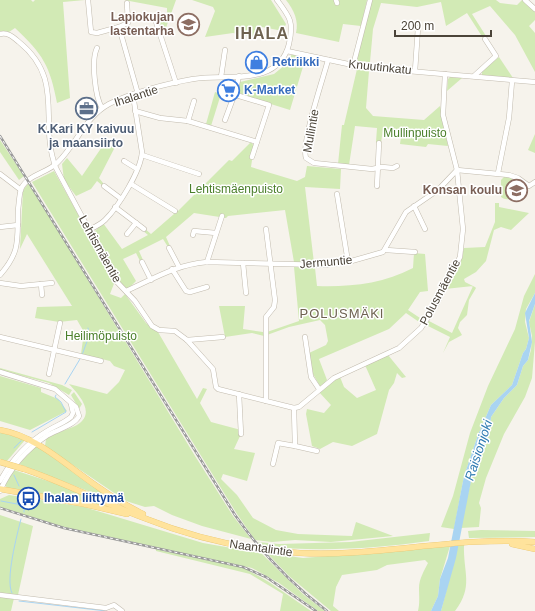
<svg xmlns="http://www.w3.org/2000/svg" width="535" height="611" font-family="Helvetica,sans-serif">
<style>
.green{fill:#d2eab5}
.water{fill:#a9d4f2}
.lines{fill:none;stroke-linecap:round;stroke-linejoin:round}
.stream{stroke:#a9d4f2;stroke-width:1}
.minor-casing{stroke:#c2bbae;stroke-width:5.5}
.major-casing{stroke:#e6c16a;stroke-width:6}
.minor{stroke:#fff;stroke-width:4.5}
.major{stroke:#ffe39c;stroke-width:5.5}
.rail-casing{stroke:#9a9a9a;stroke-width:2.5}
.rail{stroke:#fff;stroke-width:1;stroke-dasharray:3;stroke-linecap:butt}
.major-bridge-casing{stroke:#e6c16a;stroke-width:6;stroke-linecap:butt}
.major-bridge{stroke:#ffe39c;stroke-width:5.5}
.labels{text-anchor:middle;stroke-width:3;stroke-linejoin:round;paint-order:stroke}
.education-label{font-size:12px;font-weight:bold;fill:#785e54;stroke:#fff;text-anchor:end}
.shop-label{font-size:12px;font-weight:bold;fill:#366cbe;stroke:#fff;text-anchor:start}
.street-label{font-size:12px;fill:#4b4439;stroke:#fff}
.service-label{font-size:12px;font-weight:bold;fill:#4e5e75;stroke:#fff}
.park-label{font-size:12px;fill:#4a7f2a;stroke:#fff}
.transit-label{font-size:12px;font-weight:bold;fill:#164399;stroke:#fff;text-anchor:start}
.neighbourhood-label{font-size:13px;letter-spacing:1px;fill:#6e6250;stroke:#fff}
.water-label{font-size:13px;font-style:italic;fill:#2e7ab2;stroke:#fff}
.district-label{font-size:16px;font-weight:bold;letter-spacing:1px;fill:#6e6250;stroke:#fff}
</style>
<rect width="100%" height="100%" fill="#f6f3ec"/>
<g class="green">
<path d="M0,0H31L33,2L35,0H85L63,2L70,98L57,103C50,66 43,54 15,28L9,32L0,31Z"/>
<polygon points="124,0 176,0 163,36 157,21 167,19 167,8"/>
<polygon points="192,0 271,0 286,24 283,31 262,27 260,35 256,38 233,33 205,37 215,11 213,7"/>
<path d="M286,0H367L361,26L343,24L339,42L296,33C299,21 294,10 286,0Z"/>
<polygon points="371,0 496,0 500,3 517,5 522,0 535,12 535,20 529,26 535,33 535,72 515,35 490,6 472,14 486,36 483,38 467,13 446,26 441,2 417,7 381,3 373,29 370,62 356,61"/>
<polygon points="292,54 305,60 290,110 245,96 238,92 240,82 274,74 285,65"/>
<polygon points="499,57 513,78 482,75 482,71"/>
<polygon points="357,69 369,71 366,108 373,116 424,120 440,106 448,146 428,144 426,147 400,144 402,130 383,129 381,143 376,142 377,128 355,126 349,165 338,164 342,125 344,125"/>
<polygon points="450,77 462,78 447,91 448,79"/>
<polygon points="215,92 221,94 211,126 206,124"/>
<polygon points="535,134 535,153 528,150"/>
<polygon points="0,140 24,176 19,180 0,152"/>
<polygon points="251,142 254,146 251,167 297,181 305,177 307,166 341,169 340,189 305,187 314,263 294,262 285,210 228,216 226,218 194,213 166,237 170,246 168,247 163,239 139,251 143,260 140,261 136,253 123,259 136,281 129,288 126,288 118,280 93,233 103,223 122,249 148,235 142,230 144,228 151,234 174,214 169,210 171,207 178,211 229,160 232,161"/>
<polygon points="104,144 115,147 99,178 103,183 104,187 97,181 91,189 76,196 64,180 62,164 67,158 82,176"/>
<polygon points="54,171 115,281 110,294 121,298 125,294 146,323 158,332 197,399 203,388 207,389 200,403 211,422 241,430 240,436 234,449 255,453 247,481 223,474 221,479 237,495 253,518 276,530 298,534 352,536 356,522 393,536 331,542 295,540 272,542 255,540 237,514 32,182"/>
<path d="M504,177L511,178L513,181V197C509,200 505,200 501,197V180Z"/>
<path d="M29,183L195,456L233,516L251,539L202,526L172,515L154,506L145,507L126,501L45,446L46,439C56,432 68,430 77,425C97,413 78,394 69,384L107,394L119,382L125,370L114,366L110,361L81,354L84,332L77,320L59,322L35,318L37,307L72,306L27,234L20,249L23,190Z"/>
<polygon points="495,203 499,203 499,207 529,213 511,230 501,227 494,230 486,261 476,272 464,279 465,282 475,287 476,288 469,300 467,315 460,322 458,328 462,335 449,342 443,353 450,337 426,325 429,321 452,333 473,286 445,289 460,263 464,248 485,247 495,222"/>
<path d="M414,253L425,254L428,291L420,292L408,310L423,320L422,324L406,313L389,329L319,359L327,380L321,388L313,374L309,353L326,345L328,341L325,325L320,320L289,327L267,335V332L299,321L294,267L315,268L317,286C350,287 383,284 413,268Z"/>
<polygon points="535,274 535,293 526,309 525,322 529,338 526,349 523,353 512,385 491,405 478,435 464,476 454,529 441,527 453,496 470,433 488,386 515,329 524,296"/>
<polygon points="535,304 535,342 532,378 525,397 504,434 486,478 479,503 481,508 479,527 460,528 472,476 481,453 485,434 490,427 491,417 504,398 517,385 523,366 528,360 531,350 532,336 529,322"/>
<polygon points="219,306 245,306 243,329 263,332 264,336 252,333 225,337"/>
<polygon points="388,355 406,377 402,378 397,373 394,383 389,390 377,434 352,446 333,442 320,449 312,446 306,414 307,409 324,413 331,405 319,392 328,382 340,377 344,387 357,398 376,390 365,365"/>
<polygon points="0,368 62,385 72,390 69,395 49,383 0,370"/>
<polygon points="0,376 41,388 41,392 58,399 67,411 30,430 0,421"/>
<polygon points="74,392 82,404 79,409 71,395"/>
<polygon points="0,432 25,440 7,461 0,459"/>
<polygon points="35,447 38,447 116,502 19,464"/>
<polygon points="14,470 60,485 109,507 7,488 5,485"/>
<polygon points="9,495 84,507 203,543 261,553 304,595 325,611 318,611 279,583 252,568 64,527 0,507 0,499"/>
<polygon points="0,515 33,526 18,595 0,594"/>
<polygon points="481,530 535,531 535,537 469,538 468,531"/>
<path d="M430,533L429,541C372,549 318,552 261,546L258,542L279,544L350,542Z"/>
<path d="M458,545H464C463,573 474,586 455,611H441Z"/>
<path d="M450,546L440,579L438,596L431,611H418C420,603 419,596 419,588C419,579 424,571 428,563L425,560L387,565L377,570L342,575L336,587L333,606L339,611H331L289,576L267,553L303,558Z"/>
<polygon points="156,549 244,568 269,582 311,611 280,611 283,594 250,574 156,551"/>
<polygon points="0,597 14,598 11,611 0,611"/>
</g>
<polygon class="water" points="535,293 535,304 529,321 532,342 528,360 523,366 517,385 504,398 491,417 490,427 485,434 486,440 472,476 456,558 441,611 431,611 438,596 440,579 448,558 464,476 478,435 491,405 512,385 523,353 526,349 529,338 525,313"/>
<g class="lines">
<g class="stream">
<polyline points="82,355 89,336 88,328"/>
<polyline points="65,384 80,359"/>
<polyline points="32,432 66,412 61,402 55,397 56,395"/>
<polyline points="14,448 21,441"/>
<polyline points="14,475 19,486"/>
<polyline points="1,501 17,504"/>
<polyline points="17,502 17,504 24,507 24,512"/>
<path d="M12,593C5,580 17,535 21,519"/>
<polyline points="19,601 106,611"/>
</g>
<defs>
<g id="minor">
<polyline points="88,0 91,32 97,33 119,27 138,94"/>
<polyline points="336,0 337,3"/>
<polyline points="525,0 535,9"/>
<polyline points="156,22 176,83"/>
<polyline points="119,27 128,23 127,3"/>
<path d="M0,34C8,32 13,37 19,42C66,80 38,122 56,168L117,282L135,301L152,326L159,330L175,331L187,340L213,369L216,387L218,389L294,408L299,407L334,378L399,348L421,328L436,305L460,257L463,229L457,170L443,115L445,74"/>
<path d="M97,48C91,60 95,97 102,108"/>
<polyline points="287,51 362,67 535,82"/>
<path d="M328,60C323,79 301,143 306,158L314,163L372,169L382,167L393,168L397,166"/>
<polyline points="353,66 370,0"/>
<polyline points="415,71 418,28"/>
<polyline points="239,76 235,93 236,95 269,105 252,157"/>
<polyline points="474,76 496,56 485,39"/>
<polyline points="221,77 225,50"/>
<polyline points="135,111 160,118 188,121 257,142"/>
<polyline points="225,120 235,93"/>
<polyline points="188,121 194,101"/>
<polyline points="142,155 199,174"/>
<polyline points="124,161 137,169"/>
<polyline points="498,173 509,118 512,81"/>
<polyline points="0,174 21,190"/>
<polyline points="131,184 175,211"/>
<polyline points="104,186 120,198"/>
<polyline points="377,186 379,143"/>
<polyline points="337,194 348,262"/>
<polyline points="414,206 425,229"/>
<polyline points="115,207 144,229"/>
<polyline points="0,227 18,225"/>
<path d="M89,230C95,227 101,224 105,220C118,207 141,171 142,152L133,95"/>
<polyline points="127,234 136,223"/>
<polyline points="193,235 194,231 216,233"/>
<polyline points="169,248 179,267"/>
<polyline points="386,250 415,252"/>
<polyline points="142,262 151,280"/>
<polyline points="207,262 222,216"/>
<polyline points="243,263 246,293"/>
<polyline points="172,269 186,291 190,292 207,287"/>
<path d="M0,275C21,251 17,240 18,210C19,203 19,196 21,189C27,175 47,173 57,163C76,145 85,117 109,104C130,93 169,83 193,79C227,73 278,88 289,44C294,22 290,17 277,0"/>
<polyline points="0,283 21,286 52,283"/>
<polyline points="41,284 42,295"/>
<path d="M126,291C155,278 175,265 207,262L324,265L348,262L383,252L406,212L438,190L457,170L509,175L518,178L529,186L535,182"/>
<polyline points="0,337 101,361"/>
<polyline points="305,337 311,377 319,389"/>
<polyline points="187,340 223,337"/>
<path d="M0,372L55,389L76,407L79,416C75,425 57,430 48,435C27,449 10,468 0,491"/>
<polyline points="49,374 60,323"/>
<polyline points="239,394 241,434"/>
<polyline points="266,401 266,317 274,307 275,300 266,229"/>
<polyline points="294,408 295,446 317,451"/>
<polyline points="273,464 278,443 295,446"/>
<path d="M0,481C11,461 27,443 47,431C55,426 64,423 71,417L73,413L71,404"/>
<polyline points="0,595 106,608 114,605 122,611"/>
</g>
<g id="major">
<path d="M0,430C37,436 68,467 98,487C112,497 127,506 143,514"/>
<path d="M24,469C65,483 104,503 144,518C194,538 246,550 300,553C379,557 456,536 535,542"/>
<polyline points="0,489 84,504 127,514"/>
<polyline points="512,544 535,549"/>
</g>
</defs>
<use href="#minor" class="minor-casing"/>
<use href="#major" class="major-casing"/>
<use href="#minor" class="minor"/>
<use href="#major" class="major"/>
<defs>
<g id="rail">
<path d="M0,136L235,515C261,552 291,584 327,611"/>
<polyline points="0,508 64,528 243,567 266,577 316,611"/>
</g>
</defs>
<use href="#rail" class="rail-casing"/>
<use href="#rail" class="rail"/>
<defs>
<polyline id="major-bridge" points="0,462 24,469"/>
</defs>
<use href="#major-bridge" class="major-bridge-casing"/>
<use href="#major-bridge" class="major-bridge"/>
</g>
<defs>
<symbol id="school-ring" viewBox="-11 -11 22 22"><circle r="9.5" fill="#fff" stroke="#8d6e63" stroke-width="1.5"/><path d="M0-5L7-2L0 1L-7-2ZM-4 1L0 2.5L4 1V4Q0 6-4 4Z" fill="#8d6e63"/></symbol>
<symbol id="shop-ring" viewBox="-11 -11 22 22"><circle r="9.5" fill="#fff" stroke="#3f7fe0" stroke-width="1.5"/><path d="M-5-2.5h2.3a2.7 3.5 0 0 1 5.4 0H5L5.5 6h-11ZM-1.5-2.5h3a1.5 2.3 0 0 0-3 0Z" fill="#3f7fe0"/></symbol>
<symbol id="supermarket-ring" viewBox="-11 -11 22 22"><circle r="9.5" fill="#fff" stroke="#3f7fe0" stroke-width="1.5"/><path d="M-6-5.5h2.5l.6 2H6L4.5 2H-2.5L-4.4-4H-6ZM-1.5 3.2a1.3 1.3 0 1 0 .1 0ZM3 3.2a1.3 1.3 0 1 0 .1 0Z" fill="#3f7fe0"/></symbol>
<symbol id="office-ring" viewBox="-11 -11 22 22"><circle r="9.5" fill="#fff" stroke="#5c6f8a" stroke-width="1.5"/><path d="M-6-3h4V-5.5h4V-3h4V5H-6ZM-1-4.5V-3h2v-1.5ZM-6 0V1H6V0Z" fill="#5c6f8a"/></symbol>
<symbol id="bus-ring" viewBox="-11 -11 22 22"><circle r="9.5" fill="#fff" stroke="#1a4fb4" stroke-width="1.5"/><path d="M-5-6H5V4H4V6H2V4H-2V6H-4V4H-5ZM-3.5-4V0h7V-4ZM-3.5 1.2v1.5H-2V1.2ZM2 1.2v1.5H3.5V1.2Z" fill="#1a4fb4"/></symbol>
</defs>
<g fill-rule="evenodd">
<use href="#school-ring" x="176" y="12" width="25" height="25"/>
<use href="#shop-ring" x="244" y="50" width="25" height="25"/>
<use href="#supermarket-ring" x="216" y="78" width="25" height="25"/>
<use href="#office-ring" x="74" y="96" width="25" height="25"/>
<use href="#school-ring" x="504" y="178" width="25" height="25"/>
<use href="#bus-ring" x="16" y="486" width="25" height="25"/>
</g>
<g class="labels">
<g class="education-label">
<text x="174" y="21">Lapiokujan<tspan x="174" dy="14">lastentarha</tspan></text>
<text x="502" y="194">Konsan koulu</text>
</g>
<g class="shop-label">
<text x="272" y="66">Retriikki</text>
<text x="244" y="94">K-Market</text>
</g>
<g class="street-label">
<text transform="translate(380 67) rotate(6)" y="4">Knuutinkatu</text>
<text transform="translate(136 96) rotate(-18)" y="4">Ihalantie</text>
<text transform="translate(311 131) rotate(-80)" y="4">Mullintie</text>
<text transform="translate(100 249) rotate(61)" y="4">Lehtismäentie</text>
<text transform="translate(326 262) rotate(-5)" y="4">Jermuntie</text>
<text transform="translate(440 292) rotate(-62)" y="4">Polusmäentie</text>
<text transform="translate(261 548) rotate(8)" y="4">Naantalintie</text>
</g>
<g class="service-label">
<text x="86" y="133">K.Kari KY kaivuu<tspan x="86" dy="14">ja maansiirto</tspan></text>
</g>
<g class="park-label">
<text x="415" y="137">Mullinpuisto</text>
<text x="236" y="193">Lehtismäenpuisto</text>
<text x="101" y="340">Heilimöpuisto</text>
</g>
<g class="transit-label">
<text x="44" y="502">Ihalan liittymä</text>
</g>
<g class="neighbourhood-label">
<text x="342" y="318">POLUSMÄKI</text>
</g>
<g class="water-label">
<text transform="translate(478 450) rotate(-72)" y="5">Raisionjoki</text>
</g>
<g class="district-label">
<text x="262" y="39">IHALA</text>
</g>
</g>
<path d="M395 30v6h96v-6" fill="none" stroke="#4b4439" stroke-width="2"/>
<text x="401" y="30" font-size="12" fill="#4b4439" stroke="#ffffff" stroke-width="3" paint-order="stroke">200 m</text>
</svg>
